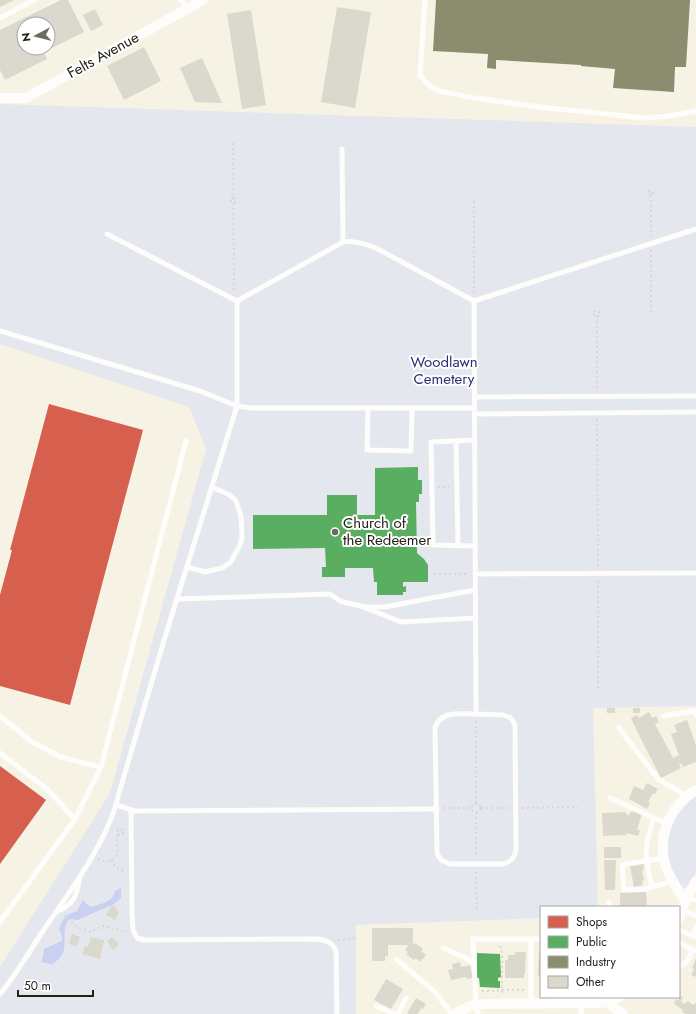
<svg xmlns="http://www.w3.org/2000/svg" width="696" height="1014" font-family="Jost,sans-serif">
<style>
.green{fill:#e5e7ee}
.water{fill:#cad1f0}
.shops{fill:#d6604d}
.public{fill:#5aae61}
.industry{fill:#8c8c6e}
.building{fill:#dbd9ce;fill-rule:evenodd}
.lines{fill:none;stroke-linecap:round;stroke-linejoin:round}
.path{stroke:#d8d7d3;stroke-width:2;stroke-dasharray:2 3;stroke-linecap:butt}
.lane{stroke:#fefdfb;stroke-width:5}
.street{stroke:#fefdfb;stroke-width:10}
.poi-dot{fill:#6d6a60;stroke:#fff;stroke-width:1.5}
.labels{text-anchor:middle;stroke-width:4;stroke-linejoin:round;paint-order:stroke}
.street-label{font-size:15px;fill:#232118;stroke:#fff}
.park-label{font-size:15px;fill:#2a3076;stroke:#fff}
.poi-label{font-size:15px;fill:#232118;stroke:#fff;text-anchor:start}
</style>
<rect width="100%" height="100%" fill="#f6f3e5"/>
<g class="green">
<polygon points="0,104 696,127 696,706 593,708 598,907 541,907 541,918 356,925 356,1014 0,1014 0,967 110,793 206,449 189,407 0,344"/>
<path d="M696,796V872L688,887L683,888C657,862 666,814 696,796Z"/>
</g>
<path class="water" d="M121,888V898L114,904L82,918L78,920L69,919C58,934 74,952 52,964L41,962L43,957L44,949L62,941V936L59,929L61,923L67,915L77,911L83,900L90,907C99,904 113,903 115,891Z"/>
<g class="shops">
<polygon points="49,404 143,430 70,705 0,686 0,595 12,550 10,550"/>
<polygon points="0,766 46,800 0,864"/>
</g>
<g class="public">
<polygon points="418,467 418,480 422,480 422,494 419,494 419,502 416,502 417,553 424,559 428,565 428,582 403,582 403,587 406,586 406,592 403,592 403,595 377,595 377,582 374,582 373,568 345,568 345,577 322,577 322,567 326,567 325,548 253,549 253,515 327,515 327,495 357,495 357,515 375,515 375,468"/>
<polygon points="477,953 500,954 501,977 498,978 498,981 500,981 500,988 480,987 479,978 477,978"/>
</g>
<polygon class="industry" points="436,0 690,0 686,67 675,67 674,92 613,88 615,69 581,66 581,65 496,60 496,69 487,68 488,54 433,51"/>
<g class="building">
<polygon points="0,0 14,0 0,7"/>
<path d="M61,0H68L84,32L44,52L47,59L5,80L0,70V30ZM24,24H48V48H24Z"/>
<polygon points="337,7 371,12 355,108 321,102"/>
<polygon points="95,9 103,25 91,31 83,15"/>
<polygon points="251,10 266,105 242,109 227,14"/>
<polygon points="144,47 161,81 124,100 107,66"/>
<polygon points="202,58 222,103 195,102 180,68"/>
<rect x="607" y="708" width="8" height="5"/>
<rect x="633" y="708" width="7" height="5"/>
<polygon points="649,712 652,718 656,716 659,722 655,724 673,758 679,755 671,734 677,732 674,725 687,720 696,745 696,762 683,767 681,763 679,764 681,768 661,778 638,733 631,718 637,715 639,718"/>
<polygon points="647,783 658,789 655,794 653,793 648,802 650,803 647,809 629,799 634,786 643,790"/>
<polygon points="631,811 642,814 637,830 640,830 638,836 626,833 627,835 603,836 602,813 626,812 626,814 629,815"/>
<rect x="604" y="847" width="17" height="11"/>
<polygon points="604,860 616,860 615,890 605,890"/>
<polygon points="643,863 644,869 642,870 644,880 642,881 643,885 634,887 630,866"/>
<polygon points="646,892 647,907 620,907 620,893"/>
<polygon points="112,905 117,908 116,910 119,912 115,920 106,915"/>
<polygon points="372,928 413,928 413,945 415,943 423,949 421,951 426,955 420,962 416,958 414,960 406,954 408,952 405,950 409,945 388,945 388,956 385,956 385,961 372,961"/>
<polygon points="72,934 80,937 77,946 69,944"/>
<polygon points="91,937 104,940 100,959 82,954 85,946 88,947"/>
<polygon points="112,937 119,945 113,950 107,941"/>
<polygon points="515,952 526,952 525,974 524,974 524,978 505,978 505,960 508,960 508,955 515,955"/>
<polygon points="539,953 541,953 541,976 538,976"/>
<polygon points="696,958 696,977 691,975 694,969 692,968"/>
<polygon points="460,962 461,967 470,965 473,978 467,979 466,977 451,980 448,970 453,969 452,964"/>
<polygon points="386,979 403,989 391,1009 374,1000"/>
<polygon points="680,996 683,998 681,1002 685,1004 687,1001 694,1005 696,1002 696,1014 686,1014 682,1012 683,1010 674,1004 676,999 678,1000"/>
<polygon points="416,998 426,1004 423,1009 421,1008 418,1014 409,1014 407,1013"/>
</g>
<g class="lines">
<g class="path">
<polyline points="233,143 234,292"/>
<polygon points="648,191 652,191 653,195 648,195"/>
<polyline points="651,195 651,236"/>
<rect x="231" y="197" width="5" height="5"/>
<polyline points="474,201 474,294"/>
<polyline points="651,250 651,314"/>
<rect x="594" y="311" width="5" height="5"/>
<polyline points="597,316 597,391"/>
<polyline points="597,419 598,567"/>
<polyline points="438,487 449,487"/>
<polyline points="434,574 469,574"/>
<polyline points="598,581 598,690"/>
<polyline points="476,721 476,804"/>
<circle cx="476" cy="808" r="4.5"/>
<polyline points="443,808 472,808"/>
<polyline points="481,808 509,808"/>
<polyline points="522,808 578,807"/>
<polyline points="476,812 476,857"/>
<circle cx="120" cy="832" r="3"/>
<path d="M98,859C102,861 107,862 111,860C123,856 114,843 118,835"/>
<polyline points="111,860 116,867 125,872"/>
<polyline points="476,872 477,910"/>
<polyline points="64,915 77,927 90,932 103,926 127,932"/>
<polyline points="338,940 355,938"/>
<polyline points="500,946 502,954 502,994"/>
<path d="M482,991C496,991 510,989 524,990"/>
</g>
<g class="lane">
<polyline points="180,0 188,8"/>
<polyline points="425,0 420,75 427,84 439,91 475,98 539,107 644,118 669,116 696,111"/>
<polyline points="0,18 34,0"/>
<polyline points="342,149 343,242"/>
<path d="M237,301L343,242C354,240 366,244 376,248L474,301"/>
<polyline points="0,331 200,391 237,406 251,408 474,408"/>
<polyline points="474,397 696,396"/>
<polyline points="368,408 367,450 411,451 412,408"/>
<polyline points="474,414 696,412"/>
<polyline points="475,440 431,442 433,545 475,546"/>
<polyline points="456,441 458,546"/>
<polyline points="187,567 205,572 222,568 230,563 240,545 242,538 241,516 236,501 230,495 212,487"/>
<polyline points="475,574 696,573"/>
<polyline points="177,599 330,594 340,601 364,607 384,607 475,590"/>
<polyline points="366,608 401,622 475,618"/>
<polyline points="476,714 474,301 696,229"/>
<path d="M476,714L503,715L511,718L515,725L516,850C515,857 511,862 503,864H450L441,860L437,853L435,728C440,710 461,714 476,714Z"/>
<polyline points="0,716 31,741 60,757 101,767 186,441"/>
<polyline points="663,716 695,711 696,716"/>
<polyline points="619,728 658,779 687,796"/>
<polyline points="0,753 47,789 75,819"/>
<polyline points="610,798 667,824"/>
<polyline points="116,805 135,811 437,809"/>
<path d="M131,810L132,912L133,930L137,938L144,940L316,939C326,940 333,942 336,952L337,1014"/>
<polyline points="664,858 622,865 624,890 646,889 672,881"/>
<path d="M652,887C645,857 643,847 654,818"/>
<polyline points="687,898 696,900"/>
<polyline points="609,902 609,907"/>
<polyline points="682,910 696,916"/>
<path d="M56,912C75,904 77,895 80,876"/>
<polyline points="0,922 75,819 101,767"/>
<polyline points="679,930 696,937"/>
<polyline points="692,936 696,927"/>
<polyline points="679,943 696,951"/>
<polyline points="443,948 466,958 474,964"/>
<polyline points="396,959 435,992 452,1014"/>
<path d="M679,966C688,963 690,958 692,949"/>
<path d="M0,994C16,975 29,952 43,931C70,891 109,840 119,793L165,637L237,406V301L107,234"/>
<polyline points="531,1003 531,939"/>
<polyline points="376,1006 395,1014"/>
<polyline points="398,1014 406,998"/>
<polyline points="478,1014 476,1005 473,939 541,939"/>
<polyline points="581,1014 582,1004"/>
</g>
<g class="street">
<polyline points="0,98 26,98 203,0"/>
<path d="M685,901C678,889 669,878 665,864C657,835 671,805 696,790"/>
<polyline points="679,919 685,901 696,881"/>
<polyline points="607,1002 623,1014"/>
<polyline points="455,1014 470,1006 484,1004 596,1003 607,1002 620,997"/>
</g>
</g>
<circle class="poi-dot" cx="335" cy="532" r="4"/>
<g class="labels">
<g class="street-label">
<text transform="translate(103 55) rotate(-29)" y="5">Felts Avenue</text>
</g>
<g class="park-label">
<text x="444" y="367">Woodlawn<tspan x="444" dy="17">Cemetery</tspan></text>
</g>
<g class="poi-label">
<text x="343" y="528">Church of<tspan x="343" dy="17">the Redeemer</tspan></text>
</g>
</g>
<rect x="540" y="906" width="140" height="92" fill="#ffffff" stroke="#a7a6a3"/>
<rect x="548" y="916" width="20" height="12" fill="#d6604d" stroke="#a7a6a3"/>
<text x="576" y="926" font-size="12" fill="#232118">Shops</text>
<rect x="548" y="936" width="20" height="12" fill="#5aae61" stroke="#a7a6a3"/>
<text x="576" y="946" font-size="12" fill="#232118">Public</text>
<rect x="548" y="956" width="20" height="12" fill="#8c8c6e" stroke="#a7a6a3"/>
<text x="576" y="966" font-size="12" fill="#232118">Industry</text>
<rect x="548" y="976" width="20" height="12" fill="#dbd9ce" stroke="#a7a6a3"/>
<text x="576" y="986" font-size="12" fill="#232118">Other</text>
<g transform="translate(36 36) rotate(263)"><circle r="19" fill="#ffffff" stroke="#a7a6a3"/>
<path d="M0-3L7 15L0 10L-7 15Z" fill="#6d6a60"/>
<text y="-6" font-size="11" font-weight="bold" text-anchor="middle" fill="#232118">N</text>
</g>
<path d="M18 990v6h75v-6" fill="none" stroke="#232118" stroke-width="2"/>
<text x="24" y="990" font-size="12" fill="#232118" stroke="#ffffff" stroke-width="3" paint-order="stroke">50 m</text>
</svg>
